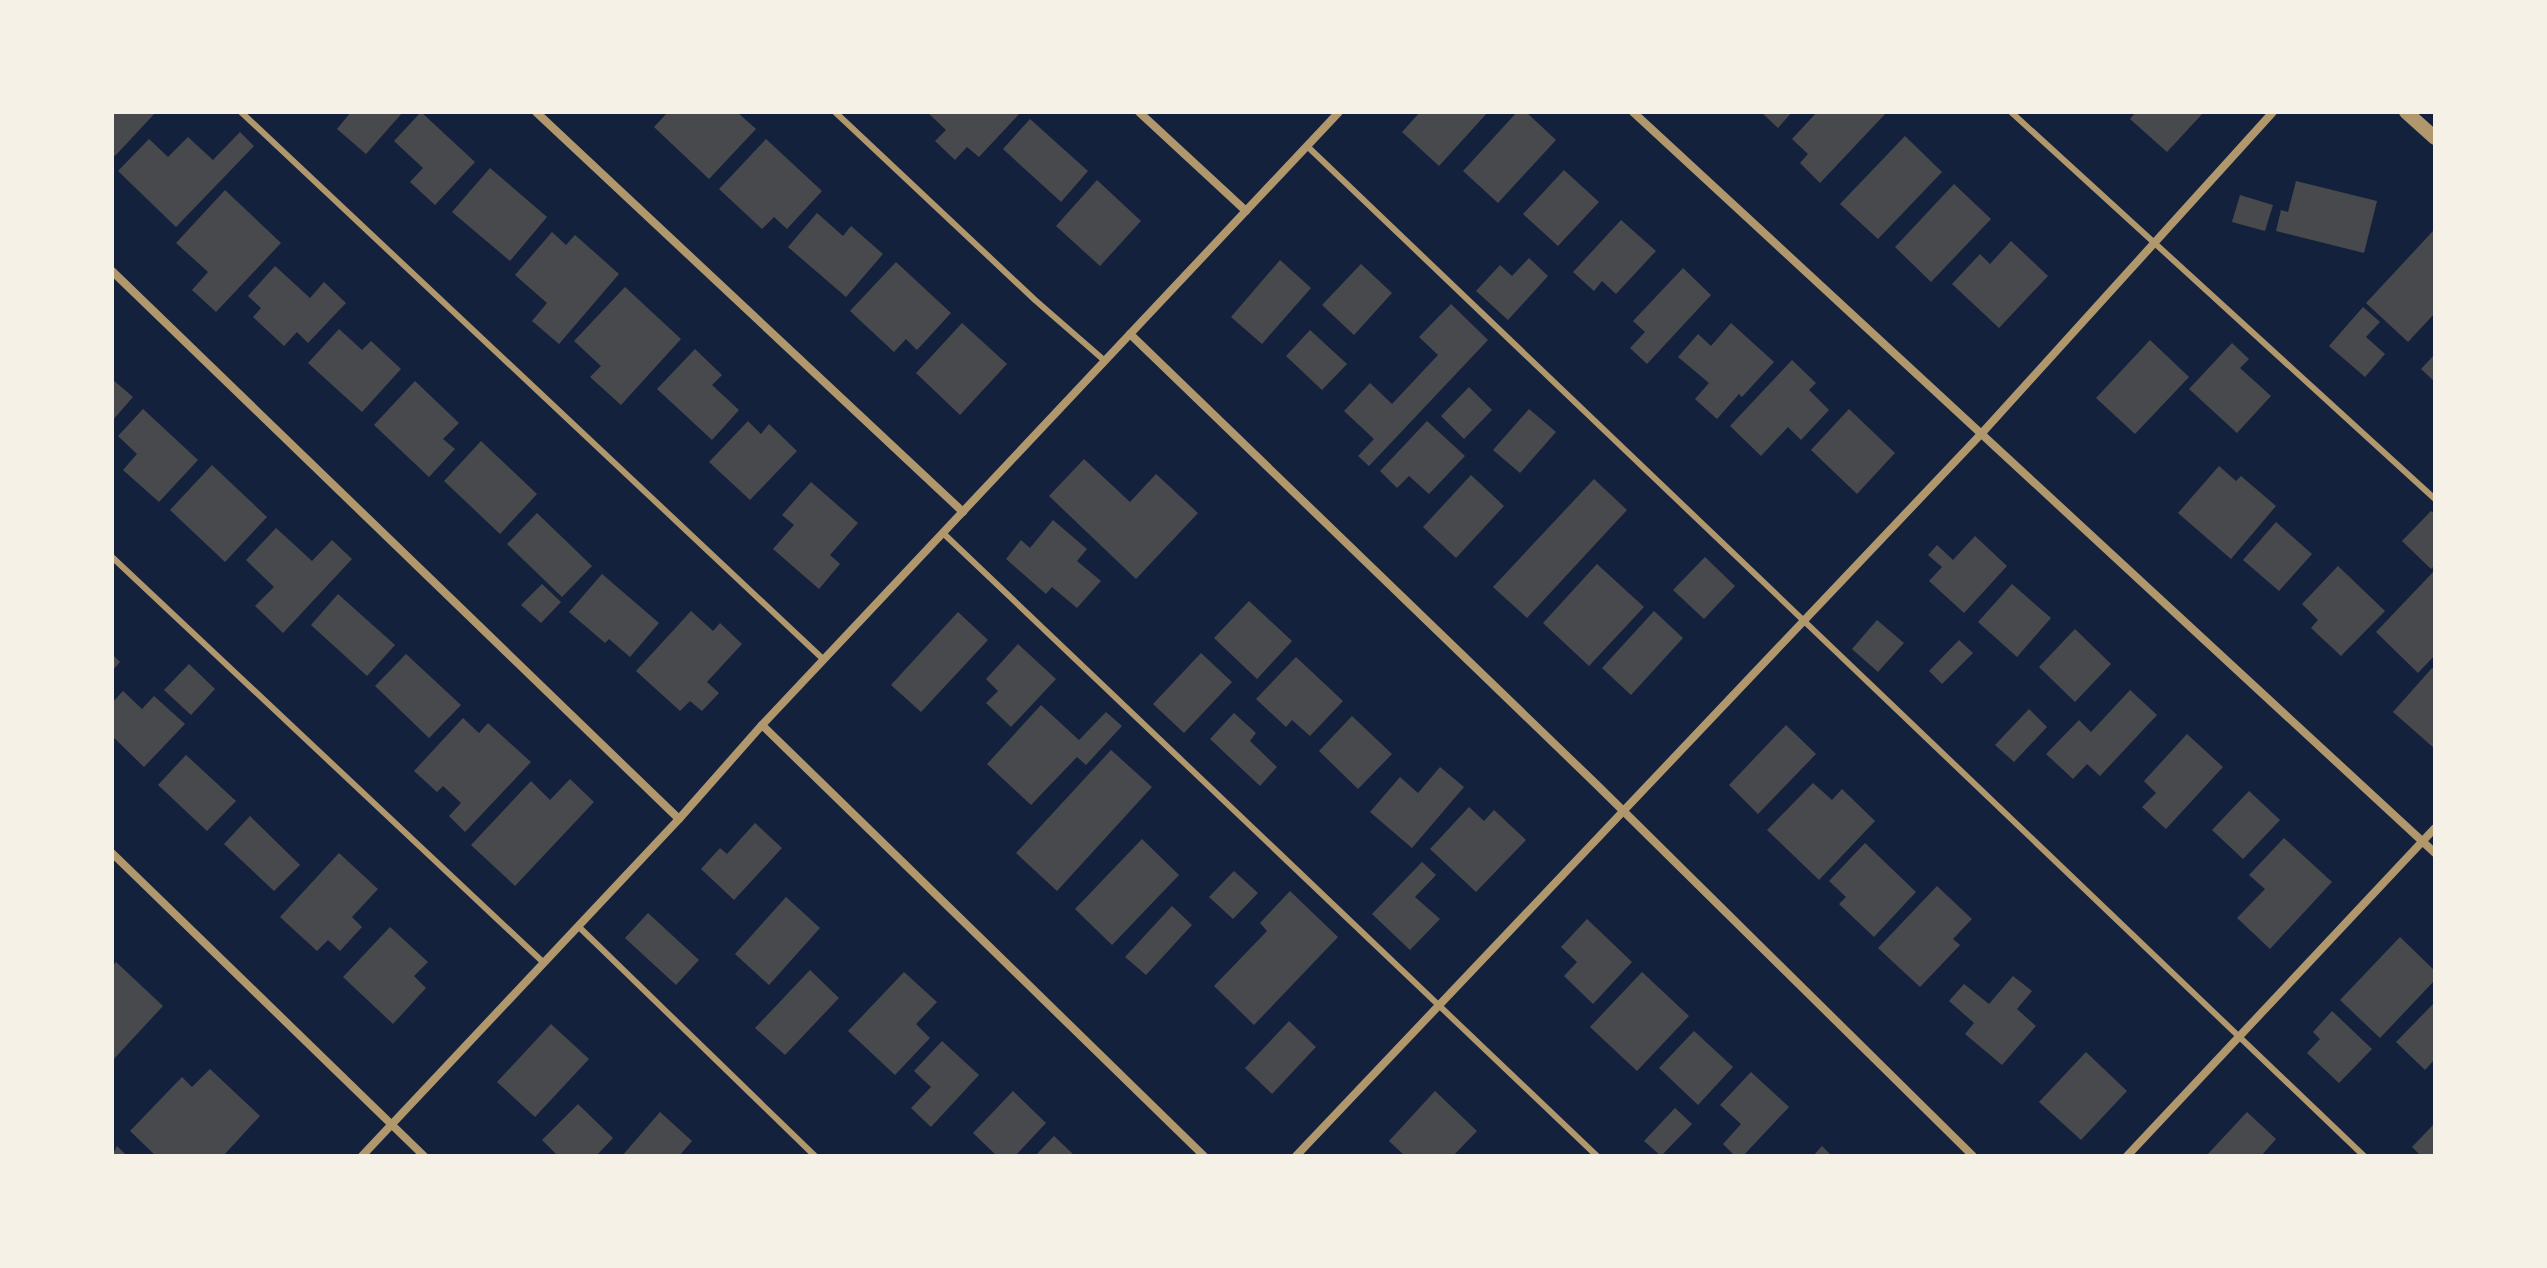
<svg xmlns="http://www.w3.org/2000/svg" width="2547" height="1268" font-family="Helvetica,sans-serif">
<style>
.building{fill:#48494c}
.lines{fill:none;stroke-linecap:round;stroke-linejoin:round}
.service{stroke:#b1986c;stroke-width:6}
.minor{stroke:#b1986c;stroke-width:8}
.tertiary{stroke:#b1986c;stroke-width:14}
</style>
<rect width="100%" height="100%" fill="#14213d"/>
<g class="building">
<polygon points="112,112 156,112 115,156 112,153"/>
<polygon points="351,112 403,112 366,154 337,129"/>
<polygon points="421,112 475,162 435,205 410,182 423,168 394,141"/>
<polygon points="668,112 737,112 756,129 709,179 654,127"/>
<polygon points="927,112 1021,112 979,157 967,147 955,160 935,141 946,130"/>
<polygon points="1420,112 1488,112 1439,166 1402,132"/>
<polygon points="1517,112 1526,112 1556,140 1498,203 1463,171"/>
<polygon points="1761,112 1792,112 1778,128"/>
<polygon points="1817,112 1887,112 1820,183 1800,163 1808,154 1792,139"/>
<polygon points="2136,112 2204,112 2167,152 2130,119"/>
<polygon points="1030,119 1088,171 1061,202 1003,149"/>
<polygon points="240,132 254,146 176,227 118,171 149,139 168,157 188,137 213,160"/>
<polygon points="1905,136 1942,172 1878,239 1840,204"/>
<polygon points="766,139 822,191 787,229 774,217 762,229 719,189"/>
<polygon points="490,168 547,217 510,261 452,212"/>
<polygon points="1564,170 1599,202 1558,246 1523,214"/>
<polygon points="1097,180 1141,221 1100,266 1056,226"/>
<polygon points="2296,181 2377,201 2364,253 2276,231 2281,210 2288,212"/>
<polygon points="1954,184 1991,219 1931,282 1895,247"/>
<polygon points="225,190 281,243 216,312 192,290 208,272 176,243"/>
<polygon points="2240,195 2273,205 2265,231 2232,222"/>
<polygon points="817,213 843,236 851,226 883,254 846,297 788,247"/>
<polygon points="1621,220 1656,251 1616,294 1602,281 1594,291 1573,272"/>
<polygon points="2433,231 2435,313 2408,342 2366,303"/>
<polygon points="552,232 566,245 575,235 619,274 559,344 532,321 547,303 515,275"/>
<polygon points="2011,241 2048,276 1999,328 1952,284 1980,254 1990,264"/>
<polygon points="1529,258 1548,276 1508,320 1476,291 1500,265 1512,276"/>
<polygon points="1280,260 1311,288 1262,344 1231,317"/>
<polygon points="896,262 951,313 917,350 906,339 894,352 850,311"/>
<polygon points="1361,264 1392,293 1354,335 1322,305"/>
<polygon points="275,266 310,298 324,282 346,303 308,343 297,332 284,346 253,317 261,308 248,296"/>
<polygon points="1683,268 1711,295 1647,364 1630,348 1645,332 1633,321"/>
<polygon points="625,287 681,339 621,405 590,377 601,366 574,341"/>
<polygon points="1451,304 1488,340 1369,466 1358,456 1374,439 1344,411 1370,383 1392,404 1438,355 1419,337"/>
<polygon points="2363,307 2380,322 2366,337 2385,354 2365,377 2329,346"/>
<polygon points="962,323 1007,364 960,415 916,373"/>
<polygon points="1731,323 1774,362 1742,397 1739,394 1717,419 1695,399 1709,383 1678,357 1698,334 1711,346"/>
<polygon points="339,329 362,350 371,341 401,369 362,412 308,363"/>
<polygon points="1310,330 1347,364 1322,390 1286,356"/>
<polygon points="2150,340 2189,377 2135,434 2096,398"/>
<polygon points="2232,343 2249,359 2240,368 2271,396 2237,433 2189,389"/>
<polygon points="695,349 722,375 712,385 739,410 712,440 657,389"/>
<polygon points="2435,354 2435,382 2421,369"/>
<polygon points="1792,360 1816,383 1809,390 1829,410 1801,440 1788,427 1761,456 1730,426"/>
<polygon points="112,379 133,397 112,421"/>
<polygon points="415,381 459,423 443,439 455,449 429,477 374,425"/>
<polygon points="1469,387 1492,410 1464,439 1441,416"/>
<polygon points="143,409 198,460 159,502 123,470 137,454 118,436"/>
<polygon points="1529,409 1556,432 1520,473 1493,450"/>
<polygon points="1849,409 1895,453 1857,494 1811,450"/>
<polygon points="748,421 761,434 769,424 797,451 750,500 709,462"/>
<polygon points="1427,421 1465,456 1429,494 1409,476 1397,488 1380,471"/>
<polygon points="481,441 537,494 500,534 444,481"/>
<polygon points="1084,459 1130,502 1156,474 1198,513 1136,579 1049,496"/>
<polygon points="212,465 267,517 225,562 170,510"/>
<polygon points="2219,466 2236,481 2241,476 2276,506 2231,559 2178,513"/>
<polygon points="1471,475 1504,506 1456,558 1423,527"/>
<polygon points="1594,479 1627,510 1527,618 1493,587"/>
<polygon points="811,482 858,523 830,555 840,564 819,589 773,549 794,525 782,515"/>
<polygon points="2431,511 2435,514 2435,565 2431,569 2402,541"/>
<polygon points="537,513 592,566 562,597 507,544"/>
<polygon points="1053,520 1087,549 1077,561 1101,581 1077,608 1052,587 1046,594 1006,559 1021,540 1030,548"/>
<polygon points="2276,522 2312,554 2279,591 2243,560"/>
<polygon points="276,528 312,561 332,540 352,559 283,633 255,606 274,587 246,560"/>
<polygon points="1975,536 2007,566 1964,613 1929,581 1942,567 1928,555 1937,545 1953,560"/>
<polygon points="1705,557 1735,586 1704,619 1673,590"/>
<polygon points="1597,564 1644,607 1589,666 1543,623"/>
<polygon points="2338,566 2385,611 2341,656 2311,628 2318,620 2302,604"/>
<polygon points="2435,570 2435,655 2418,673 2376,632"/>
<polygon points="602,574 659,623 630,657 609,639 605,643 569,612"/>
<polygon points="542,584 561,602 541,623 521,605"/>
<polygon points="2012,584 2051,618 2017,657 1978,622"/>
<polygon points="338,594 395,645 367,676 311,625"/>
<polygon points="1249,601 1292,641 1257,679 1214,638"/>
<polygon points="691,611 713,631 720,623 742,644 707,682 719,693 702,711 690,701 680,711 636,671"/>
<polygon points="1654,611 1683,638 1631,695 1602,668"/>
<polygon points="958,612 988,640 921,712 891,685"/>
<polygon points="1877,620 1904,643 1878,672 1852,649"/>
<polygon points="2075,629 2111,664 2075,702 2039,667"/>
<polygon points="1959,640 1973,653 1942,684 1929,671"/>
<polygon points="1018,644 1056,679 1011,727 986,703 998,691 986,679"/>
<polygon points="1201,653 1232,682 1184,733 1153,704"/>
<polygon points="112,654 120,662 112,671"/>
<polygon points="406,654 461,705 429,738 375,686"/>
<polygon points="1296,657 1343,701 1310,736 1292,720 1286,727 1256,699"/>
<polygon points="189,664 215,689 191,715 164,690"/>
<polygon points="2432,668 2435,670 2435,749 2393,712"/>
<polygon points="2130,690 2157,715 2100,776 2087,764 2073,779 2046,754 2079,720 2091,732"/>
<polygon points="123,691 142,709 154,696 185,724 144,767 112,736 112,703"/>
<polygon points="1041,705 1079,740 1106,712 1122,726 1086,765 1077,757 1031,805 987,764"/>
<polygon points="2029,709 2047,727 2014,762 1995,745"/>
<polygon points="1234,713 1256,733 1250,741 1277,767 1260,786 1210,739"/>
<polygon points="1352,716 1392,754 1358,789 1319,751"/>
<polygon points="463,718 479,733 488,723 531,762 465,832 449,816 461,803 443,786 437,792 414,771"/>
<polygon points="1786,725 1816,754 1758,814 1729,785"/>
<polygon points="2187,734 2223,767 2166,829 2142,807 2156,793 2144,781"/>
<polygon points="1111,750 1152,787 1057,891 1016,853"/>
<polygon points="186,755 236,801 207,831 158,785"/>
<polygon points="1440,767 1464,787 1412,848 1370,812 1400,777 1418,793"/>
<polygon points="570,779 594,802 515,886 471,845 531,781 550,800"/>
<polygon points="1813,783 1832,800 1842,789 1875,821 1819,880 1767,830"/>
<polygon points="2249,791 2280,820 2243,859 2212,830"/>
<polygon points="1469,807 1484,821 1494,810 1526,840 1476,892 1430,849"/>
<polygon points="250,816 300,865 274,891 224,844"/>
<polygon points="755,823 782,848 734,900 701,869 720,848 727,854"/>
<polygon points="2284,838 2332,882 2270,949 2237,918 2265,889 2249,875"/>
<polygon points="1142,839 1179,875 1112,945 1075,909"/>
<polygon points="1865,843 1916,892 1874,937 1839,904 1846,897 1829,881"/>
<polygon points="339,853 378,889 352,917 362,927 340,951 328,940 317,951 280,917"/>
<polygon points="1422,862 1436,875 1415,897 1440,919 1410,950 1372,914"/>
<polygon points="1234,871 1258,893 1233,919 1209,897"/>
<polygon points="1937,886 1972,919 1953,939 1960,945 1920,987 1878,948"/>
<polygon points="1290,891 1338,937 1254,1025 1214,986 1267,931 1260,923"/>
<polygon points="786,897 820,928 769,985 735,954"/>
<polygon points="1172,906 1192,925 1146,975 1125,957"/>
<polygon points="648,913 699,960 676,985 625,938"/>
<polygon points="1587,919 1632,962 1593,1004 1564,976 1577,962 1561,947"/>
<polygon points="390,927 428,962 414,976 426,988 393,1024 343,977"/>
<polygon points="2400,937 2435,971 2435,980 2380,1038 2340,1000"/>
<polygon points="116,962 163,1006 112,1061 112,967"/>
<polygon points="810,970 839,998 785,1055 755,1028"/>
<polygon points="904,972 937,1002 916,1024 930,1038 895,1075 848,1031"/>
<polygon points="1642,972 1689,1016 1637,1071 1590,1027"/>
<polygon points="2013,976 2032,991 2017,1009 2036,1026 2002,1065 1965,1034 1974,1023 1949,1001 1964,984 1989,1004"/>
<polygon points="2435,1002 2435,1059 2425,1070 2396,1042"/>
<polygon points="2332,1011 2372,1049 2339,1083 2307,1053 2320,1039 2313,1032"/>
<polygon points="1289,1021 1316,1047 1272,1094 1245,1068"/>
<polygon points="551,1024 589,1059 535,1117 497,1082"/>
<polygon points="1694,1031 1733,1067 1698,1105 1659,1068"/>
<polygon points="942,1041 979,1075 931,1127 911,1108 931,1087 914,1071"/>
<polygon points="2086,1052 2127,1091 2081,1140 2039,1102"/>
<polygon points="210,1069 260,1116 223,1156 156,1156 130,1131 182,1077 192,1087"/>
<polygon points="1751,1072 1789,1107 1743,1156 1735,1156 1723,1144 1741,1124 1720,1105"/>
<polygon points="1013,1091 1046,1123 1015,1156 997,1156 973,1133"/>
<polygon points="1435,1091 1477,1131 1453,1156 1405,1156 1389,1141"/>
<polygon points="578,1104 613,1138 596,1156 558,1156 542,1140"/>
<polygon points="1675,1108 1692,1124 1661,1156 1644,1141"/>
<polygon points="660,1112 692,1141 679,1156 622,1156"/>
<polygon points="2247,1112 2276,1139 2261,1156 2206,1156"/>
<polygon points="2435,1123 2435,1156 2421,1156 2412,1147"/>
<polygon points="1054,1136 1075,1156 1035,1156"/>
<polygon points="117,1146 127,1156 112,1156"/>
<polygon points="1822,1146 1832,1156 1813,1156"/>
</g>
<g class="lines">
<g class="service">
<polyline points="241,112 823,659"/>
<polyline points="835,112 1035,300 1105,361"/>
<polyline points="2011,112 2435,499"/>
<polyline points="1307,146 2364,1156"/>
<polyline points="943,533 1597,1156"/>
<polyline points="112,557 544,963"/>
<polyline points="578,926 815,1156"/>
</g>
<g class="minor">
<polyline points="536,112 963,512"/>
<polyline points="1139,112 1246,211"/>
<polyline points="1633,112 2435,853"/>
<polyline points="112,271 679,819"/>
<polyline points="1130,334 1596,784 1973,1156"/>
<polyline points="762,725 1204,1156"/>
<polyline points="112,853 424,1156"/>
<polyline points="362,1156 679,819 762,725 1339,112"/>
<polyline points="1296,1156 1982,433 2273,112"/>
<polyline points="2127,1156 2435,828"/>
</g>
<polyline class="tertiary" points="2406,112 2435,138"/>
</g>
<rect width="2547" height="1268" fill="none" stroke="#f6f1e7" stroke-width="228"/>
</svg>
